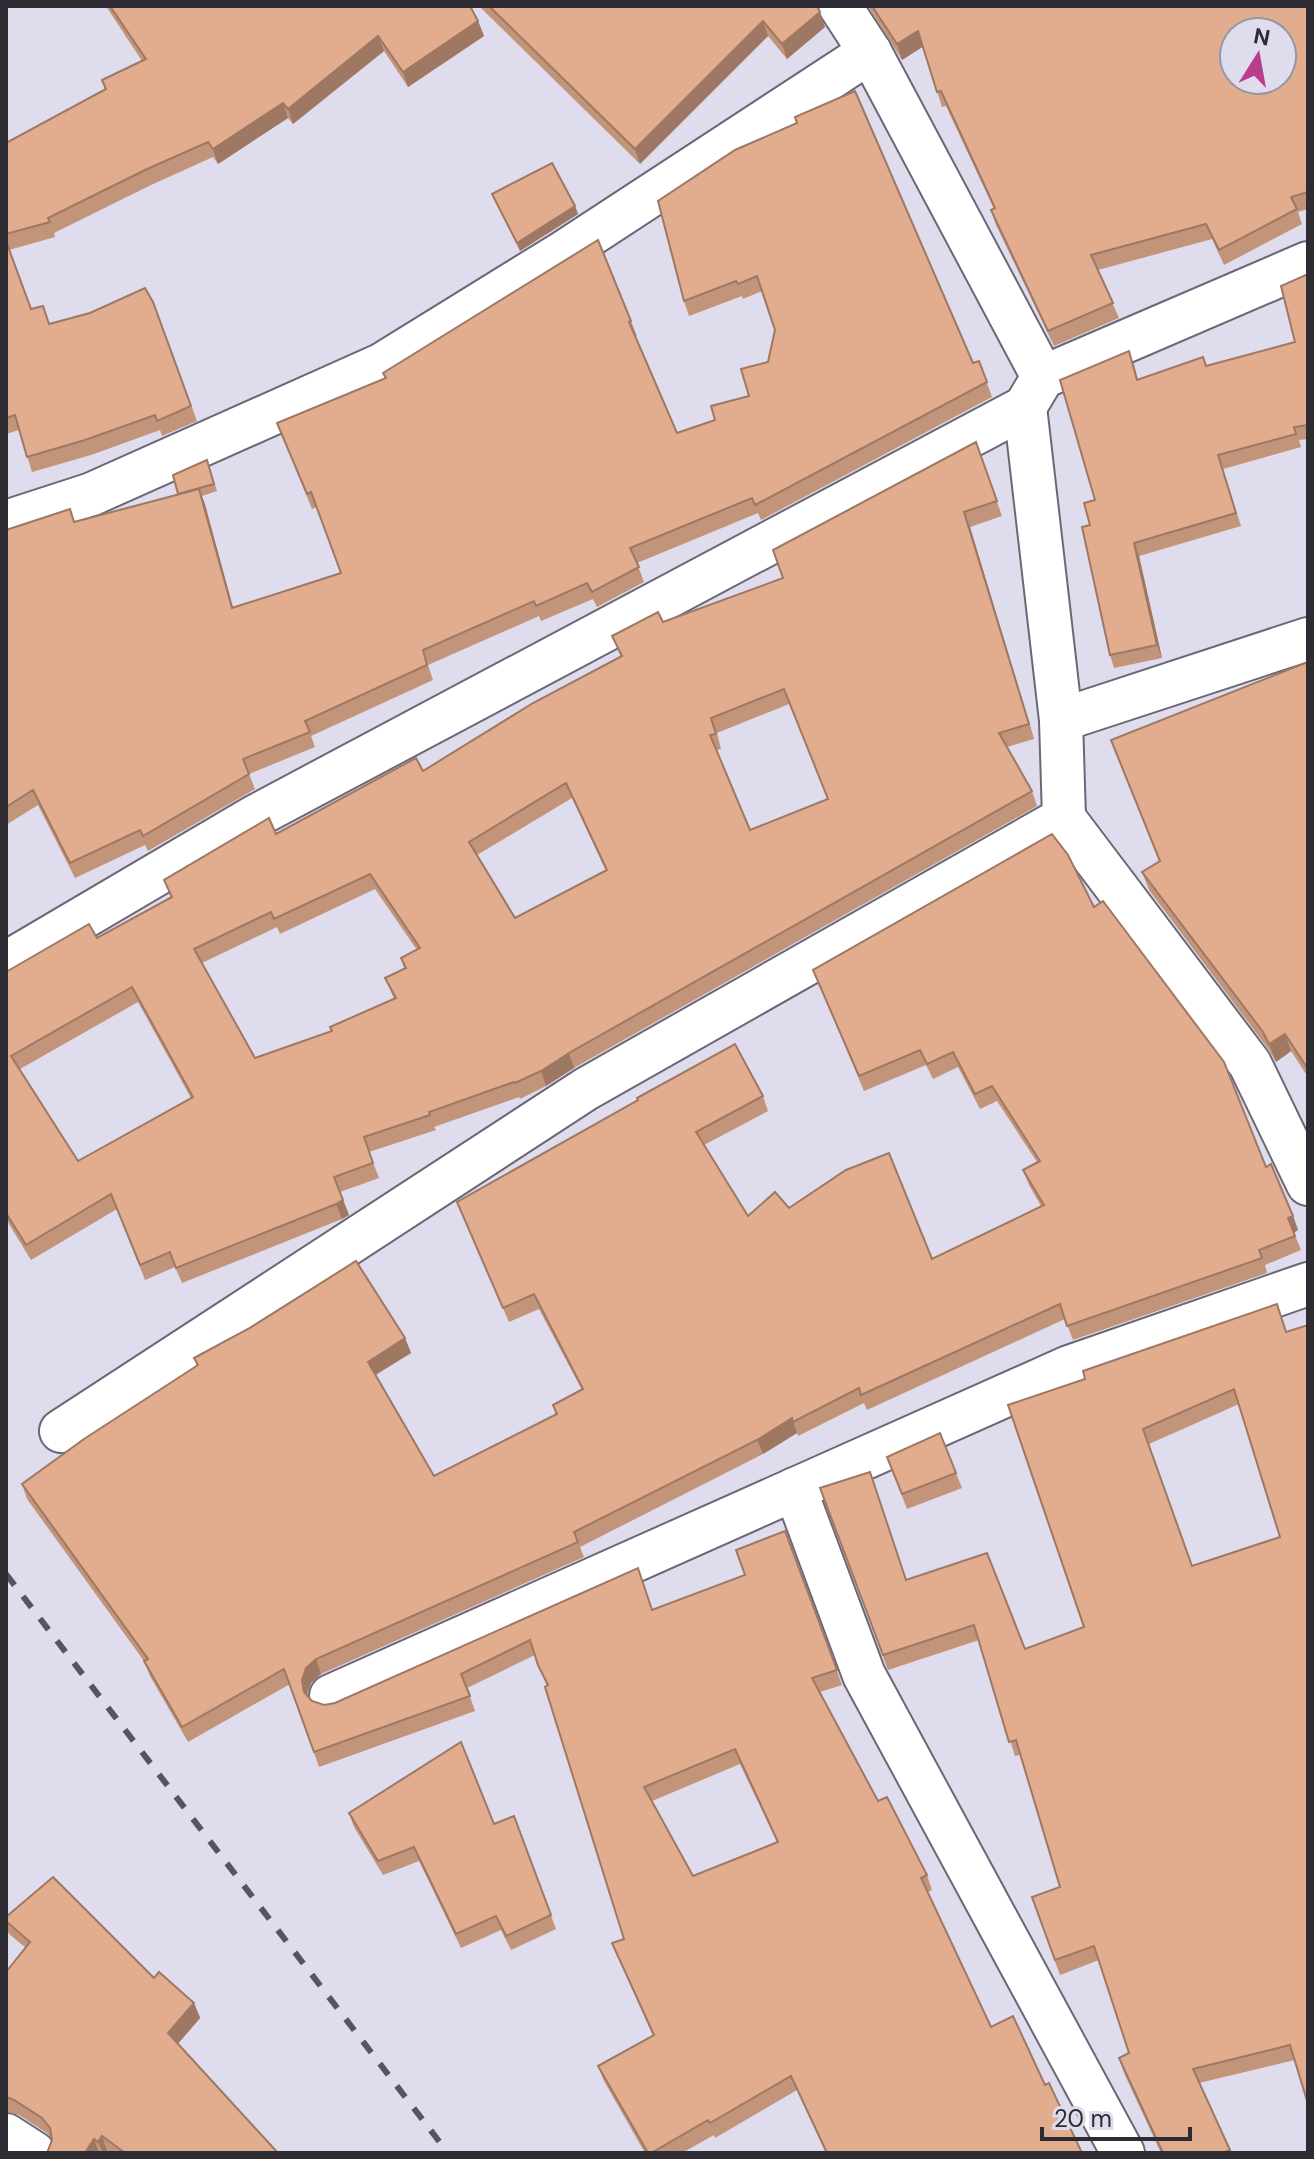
<svg xmlns="http://www.w3.org/2000/svg" width="1314" height="2159" font-family="'DM Sans',sans-serif">
<style>
.lines{fill:none;stroke-linecap:round;stroke-linejoin:round}
.minor-casing{stroke:#6a6877;stroke-width:46}
.minor{stroke:#fff;stroke-width:42}
.rail{stroke:#56555e;stroke-width:6;stroke-dasharray:14 14;stroke-linecap:butt}
.wall{fill:#c2947a;fill-rule:evenodd}
.shaded-wall{fill:#9e7863}
.building{fill:#e2ac8e;stroke:#9e7863;stroke-width:2;fill-rule:evenodd}
</style>
<rect width="100%" height="100%" fill="#dedced"/>
<g class="lines">
<defs>
<g id="minor">
<polyline points="840,6 870,52 1043,377 1308,263"/>
<polyline points="6,522 92,494 381,365 564,252 870,52"/>
<polyline points="1061,720 1308,639"/>
<polyline points="1064,818 1250,1064 1308,1184"/>
<polyline points="6,963 254,817 1025,407 1043,377"/>
<polyline points="61,1431 586,1089 1064,818 1061,720 1025,407"/>
<polyline points="795,1489 864,1675 1123,2153"/>
<polyline points="331,1696 1069,1367 1308,1284"/>
<polyline points="6,2135 34,2153"/>
</g>
</defs>
<use href="#minor" class="minor-casing"/>
<use href="#minor" class="minor"/>
<polyline class="rail" points="6,1574 448,2153"/>
</g>
<g class="wall">
<polygon points="106,6 470,6 478,21 484,36 408,87 384,51 293,124 288,118 218,164 213,157 151,185 54,233 55,237 9,250 31,309 50,324 153,302 197,421 162,436 160,430 91,455 32,472 19,430 6,434 6,139 8,142 105,89 102,80 142,61"/>
<polygon points="479,6 817,6 825,27 787,59 768,36 640,164"/>
<polygon points="868,6 1308,6 1308,209 1298,212 1302,224 1224,265 1212,239 1098,270 1119,318 1054,346 996,225 991,210 994,209 946,106 942,107 923,46 902,60"/>
<polygon points="492,194 575,206 578,214 520,251"/>
<polygon points="658,201 973,363 979,361 992,397 761,520 758,513 637,563 644,582 597,607 593,599 541,621 539,616 428,665 433,680 311,736 315,747 249,774 255,789 148,851 145,845 75,878 38,805 6,825 6,530 75,522 179,494 207,460 217,491 202,496 233,607 341,573 317,507 312,509 277,423 385,379 383,373 631,321 637,336 635,336 677,433 715,420 749,396 768,362 775,330 762,291 743,299 742,296 689,316 684,301"/>
<polygon points="1308,274 1308,439 1299,440 1301,447 1223,469 1241,526 1139,556 1162,658 1114,668 1110,655 1090,525 1095,500 1134,364 1138,380 1206,366 1295,342"/>
<path d="M976,442L1002,516L970,527L1034,739L1007,747L1032,791L1037,806L574,1068L546,1086L520,1099L519,1097L434,1127L436,1130L369,1152L379,1178L340,1192L349,1215L342,1219L182,1283L175,1267L145,1280L117,1209L31,1260L9,1224L6,1215V972L97,938L171,898L164,880L276,834L423,771L621,657L612,636L663,622L783,578ZM789,704L828,799L750,830L716,750L721,749L717,733ZM572,798L606,871L515,918L477,855ZM375,889L417,950L401,958L404,968L385,978L394,999L331,1031L255,1058L202,963L277,927L280,934ZM138,1002L191,1098L78,1161L20,1069Z"/>
<polygon points="1308,662 1308,1077 1291,1051 1276,1062 1269,1050 1149,890 1142,872 1159,861 1111,740"/>
<path d="M1094,907L1266,1167L1293,1216L1298,1230L1294,1233L1301,1250L1265,1265L1267,1273L1073,1340L1065,1319L867,1410L864,1403L798,1436L797,1433L763,1454L580,1547L584,1557L321,1674L311,1683L307,1694L312,1701L324,1705L335,1703L638,1568L653,1610L745,1575L785,1531L842,1685L820,1692L878,1801L927,1875L932,1890L928,1892L991,2027L1045,2085L1082,2153H826L797,2090L715,2138L714,2135L682,2153H645L604,2081L598,2066L653,2036L612,1943L624,1939L547,1686L535,1655L467,1688L475,1711L319,1767L290,1684L188,1742L150,1676L144,1661L27,1499L22,1484L197,1366L194,1358L405,1338L411,1353L376,1375L434,1476L556,1415L553,1405L582,1390L539,1309L509,1322L457,1202L763,1096L768,1111L704,1145L748,1216L789,1208L932,1259L1041,1206L1029,1185L1023,1170L1037,1162L997,1101L980,1109L958,1067L933,1079L926,1065L864,1091L813,970ZM740,1764L777,1842L693,1876L652,1801Z"/>
<path d="M1277,1304L1295,2060L1199,2083L1232,2153H1161L1124,2073L1119,2058L1129,2053L1099,1960L1060,1975L1032,1897L1060,1887L1020,1755L1015,1756L979,1640L888,1670L820,1488L906,1579L1025,1649L1084,1627L1085,1379ZM1239,1404L1280,1537L1192,1566L1149,1444Z"/>
<polygon points="940,1433 962,1488 907,1509 887,1457"/>
<polygon points="349,1813 494,1824 514,1816 556,1929 511,1950 501,1930 461,1948 419,1861 383,1875 354,1827"/>
<polygon points="6,1917 154,1978 194,2003 200,2018 178,2044 278,2153 110,2153 107,2151 106,2153 47,2153 52,2139 47,2133 19,2115 6,2112 6,1972 26,1948 9,1934 6,1926"/>
</g>
<g class="shaded-wall">
<polygon points="820,12 825,27 787,59 782,44"/>
<polygon points="478,21 484,36 408,87 403,72"/>
<polygon points="763,21 768,36 640,164 635,149"/>
<polygon points="918,31 924,46 902,60 897,44"/>
<polygon points="378,36 384,51 293,124 288,109"/>
<polygon points="283,103 288,118 218,164 213,149"/>
<polygon points="575,206 578,214 520,251 517,243"/>
<polygon points="199,489 205,504 237,623 232,608"/>
<polygon points="964,512 970,527 1034,739 1029,724"/>
<polygon points="1134,543 1139,556 1162,658 1157,645"/>
<polygon points="1285,1034 1291,1051 1276,1062 1269,1044"/>
<polygon points="569,1053 574,1068 546,1086 541,1071"/>
<polygon points="343,1200 349,1215 342,1219 336,1204"/>
<polygon points="1293,1216 1298,1230 1293,1233 1288,1218"/>
<polygon points="405,1338 411,1353 373,1376 368,1362"/>
<polygon points="792,1418 797,1433 763,1454 757,1440"/>
<polygon points="316,1659 321,1674 311,1683 307,1694 309,1706 304,1692 302,1680 306,1668"/>
<polygon points="194,2003 200,2018 174,2048 168,2033"/>
<polygon points="102,2136 107,2151 106,2153 103,2153 98,2142"/>
<polygon points="94,2139 99,2153 85,2153"/>
</g>
<g class="building">
<polygon points="110,6 470,6 478,21 403,72 378,36 288,109 283,103 213,149 208,142 145,170 48,218 50,222 6,234 6,139 8,142 106,89 102,80 146,59"/>
<polygon points="489,6 817,6 820,12 782,44 763,21 635,149"/>
<path d="M872,6H1308V192L1291,197L1297,209L1219,250L1206,224L1091,255L1113,303L1048,331L991,210L995,208L941,91L937,92L918,31L897,44ZM1234,32H1282V80H1234Z"/>
<polygon points="855,91 973,363 979,361 987,382 755,505 752,498 630,548 639,567 592,592 587,583 536,606 534,601 423,650 427,665 305,721 310,732 243,759 249,774 143,836 140,830 70,863 33,790 6,807 6,530 70,509 74,522 199,489 232,608 341,573 311,492 307,494 277,423 386,378 383,373 598,240 631,321 629,322 677,433 715,420 711,406 749,396 741,369 768,362 775,330 757,276 738,284 736,281 684,301 658,201 735,150 797,123 795,117"/>
<polygon points="552,163 575,206 517,243 492,194"/>
<polygon points="6,241 31,309 43,306 49,324 90,313 145,288 153,302 191,406 157,421 155,415 85,440 27,457 15,415 6,418"/>
<polygon points="1308,274 1308,425 1294,427 1296,434 1218,455 1236,513 1134,543 1157,645 1110,655 1082,527 1090,525 1084,503 1095,500 1060,380 1129,351 1137,380 1203,357 1206,366 1295,342 1281,286"/>
<path d="M976,442L997,501L964,512L1029,724L999,733L1032,791L569,1053L541,1071L515,1083L514,1082L429,1112L430,1115L364,1137L373,1163L334,1177L343,1200L336,1204L176,1268L170,1252L140,1265L111,1194L26,1245L6,1213V972L89,924L97,938L172,897L164,880L269,818L276,834L416,758L423,771L533,703L622,656L612,636L658,612L663,622L783,578L773,550ZM784,689L828,799L750,830L710,735L716,734L711,718ZM566,783L607,870L515,918L469,842ZM370,874L420,948L401,958L406,968L385,978L396,998L330,1027L332,1031L255,1058L194,949L271,912L274,919ZM132,987L193,1097L78,1161L11,1056Z"/>
<polygon points="207,460 214,484 178,494 173,475"/>
<polygon points="1308,662 1308,1069 1285,1034 1269,1044 1263,1032 1142,872 1160,861 1111,740"/>
<path d="M1052,834L1068,855L1094,907L1103,901L1224,1062L1266,1167L1271,1164L1293,1216L1288,1218L1295,1236L1259,1250L1262,1258L1067,1326L1060,1304L861,1395L859,1388L793,1422L792,1418L757,1440L574,1532L578,1542L316,1659L306,1668L302,1680L304,1692L312,1701L324,1705L335,1703L638,1568L652,1610L745,1575L736,1550L785,1531L837,1670L812,1678L878,1801L887,1797L927,1875L921,1878L991,2027L1013,2016L1045,2085L1049,2083L1082,2153H827L791,2076L710,2123L708,2120L651,2153H648L598,2066L654,2035L612,1943L624,1939L545,1687L548,1685L538,1665L530,1640L461,1674L470,1696L314,1752L284,1669L182,1727L144,1661L148,1659L22,1484L84,1439L198,1365L194,1358L248,1329L356,1261L405,1338L368,1362L434,1476L557,1414L553,1405L583,1389L534,1294L503,1308L457,1202L638,1100L637,1098L735,1044L763,1096L696,1132L748,1216L775,1192L789,1208L846,1170L889,1153L932,1259L1044,1205L1023,1170L1040,1161L992,1086L975,1094L953,1052L927,1064L920,1050L859,1076L813,970ZM735,1749L778,1842L693,1876L644,1787Z"/>
<path d="M1277,1304L1286,1332L1308,1325V2104L1290,2045L1193,2069L1230,2150L1223,2153H1163L1119,2058L1129,2053L1094,1946L1055,1960L1032,1897L1060,1887L1016,1740L1009,1742L974,1625L883,1655L820,1488L870,1472L906,1580L987,1553L1025,1649L1084,1627L1008,1405L1085,1379L1083,1371ZM1234,1389L1280,1537L1192,1566L1143,1429Z"/>
<polygon points="940,1433 956,1473 902,1494 887,1457"/>
<polygon points="461,1742 494,1824 514,1816 551,1915 506,1936 496,1916 456,1934 414,1847 378,1861 349,1813"/>
<polygon points="53,1877 154,1978 159,1972 194,2003 168,2033 278,2153 125,2153 102,2136 98,2142 94,2139 85,2153 47,2153 52,2140 50,2128 42,2118 14,2100 6,2097 6,1972 30,1942 6,1921 6,1917"/>
</g>
<rect width="1314" height="2159" fill="none" stroke="#2d2c33" stroke-width="16"/>
<g transform="translate(1258 56) rotate(11)"><circle r="38" fill="#dedced" stroke="#9796a3" stroke-width="2"/>
<path d="M0-6L14 30L0 20L-14 30Z" fill="#ba3d8b"/>
<text y="-12" font-size="22" font-weight="bold" text-anchor="middle" fill="#2d2c33">N</text>
</g>
<path d="M1042 2127v12h148v-12" fill="none" stroke="#2d2c33" stroke-width="4"/>
<text x="1054" y="2127" font-size="24" fill="#2d2c33" stroke="#dedced" stroke-width="6" paint-order="stroke">20 m</text>
</svg>
